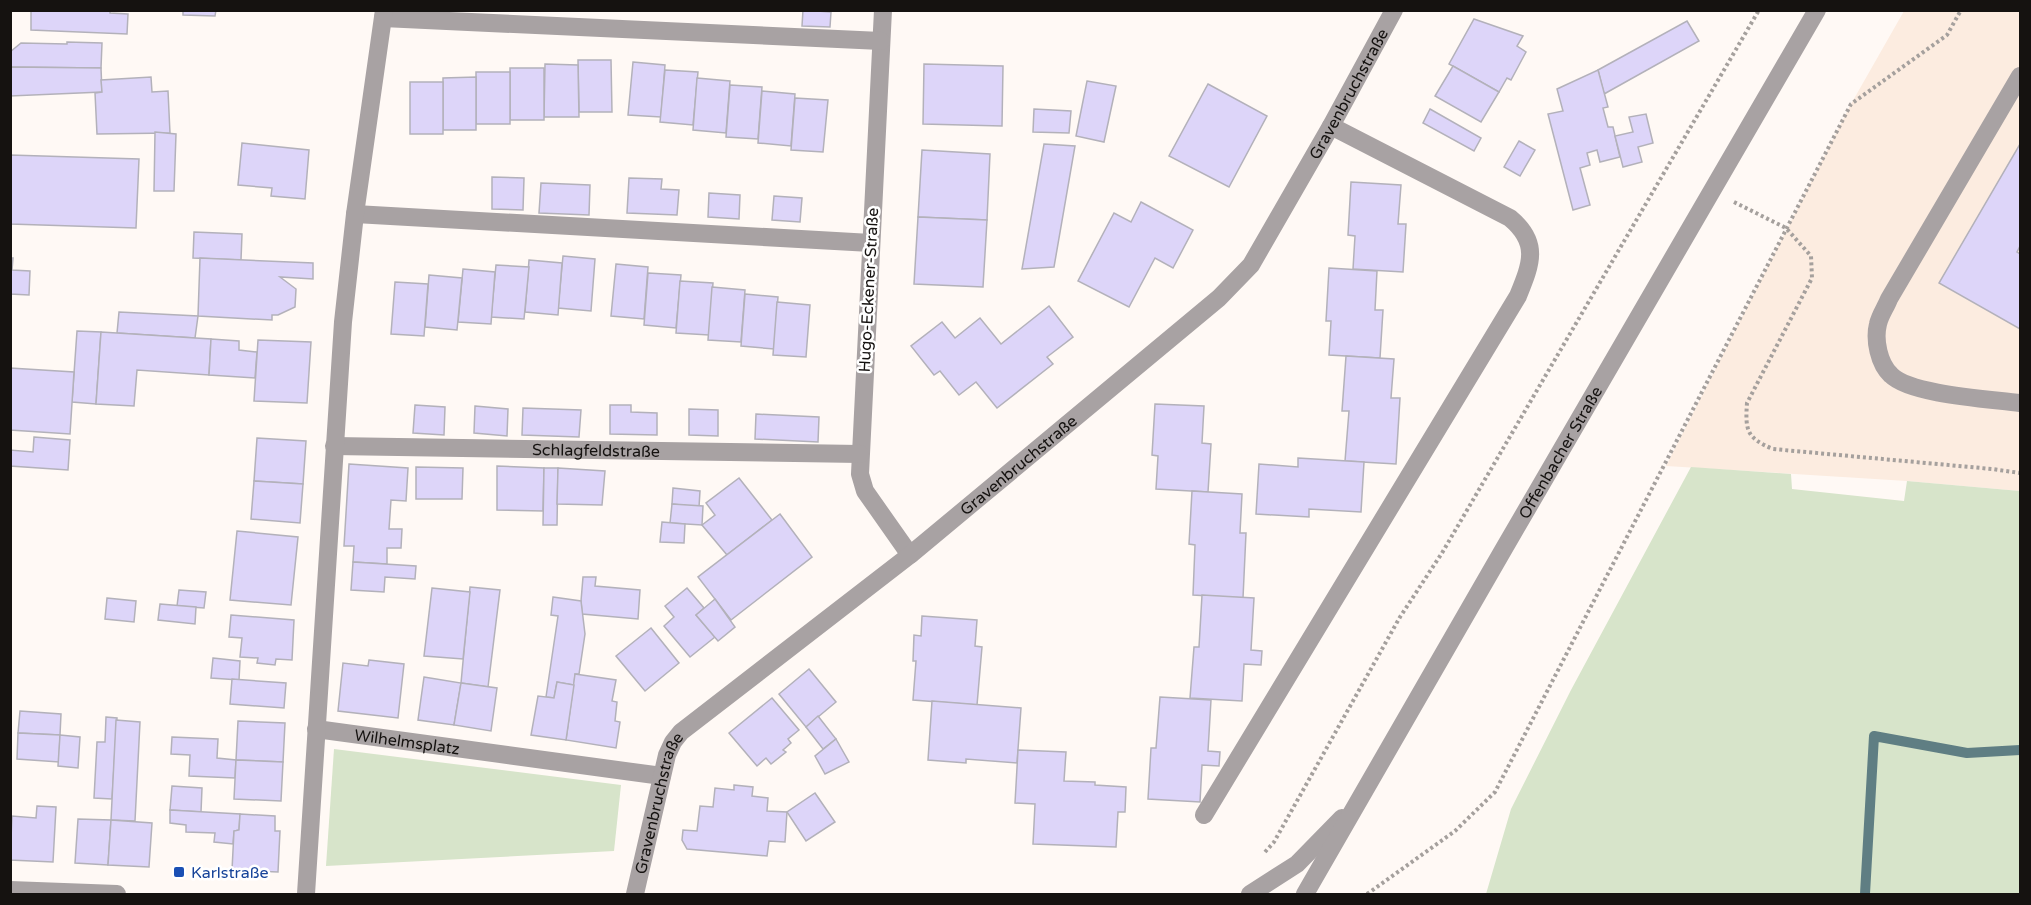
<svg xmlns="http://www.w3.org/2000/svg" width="2031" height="905" font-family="'Varela Round',sans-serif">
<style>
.built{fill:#fcece0}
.green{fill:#d7e4ca}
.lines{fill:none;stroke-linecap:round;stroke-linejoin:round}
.stream{stroke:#5f7e83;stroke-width:10}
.building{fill:#ddd5f9;stroke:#b3b1ba;stroke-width:1.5}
.path{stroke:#a5a09d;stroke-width:4;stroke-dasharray:3 3;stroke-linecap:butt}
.minor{stroke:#a8a2a3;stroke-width:18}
.transit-dot{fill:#1a4fb4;stroke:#fff;stroke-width:2}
.labels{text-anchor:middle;stroke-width:5;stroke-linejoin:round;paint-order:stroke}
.street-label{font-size:16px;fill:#151210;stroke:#fff}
.transit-label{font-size:16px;fill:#164399;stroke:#fff;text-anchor:start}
</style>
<rect width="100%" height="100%" fill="#fff9f5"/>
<polygon class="built" points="1904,11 2020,11 2020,491 1907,481 1666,466 1851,104"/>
<g class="green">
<polygon points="1691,467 1791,474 1792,489 1904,501 1907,481 2020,491 2020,894 1486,894 1511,809 1571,690"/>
<polygon points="334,749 621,785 614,851 326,866"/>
</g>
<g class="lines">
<polyline class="stream" points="1865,894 1874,736 1967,753 2020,750"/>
</g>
<g class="building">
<polygon points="31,10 110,10 110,13 128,14 127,34 31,30"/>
<polygon points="183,10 216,10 215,16 183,15"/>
<polygon points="803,10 831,12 830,27 802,26"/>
<polygon points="1474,19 1523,36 1517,46 1526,52 1511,80 1507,78 1499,92 1449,64"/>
<polygon points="1687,21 1699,41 1604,94 1598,70"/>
<polygon points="67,42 102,43 101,68 10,67 10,52 21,43 67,44"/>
<polygon points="578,60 611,60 612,112 579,112"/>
<polygon points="633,62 665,65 661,117 628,115"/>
<polygon points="545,64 578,65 579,117 544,117"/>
<polygon points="924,64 1003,66 1002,126 923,124"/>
<polygon points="1453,66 1499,92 1481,122 1435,96"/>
<polygon points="10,67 101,68 102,92 10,96"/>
<rect x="510" y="68" width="34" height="52"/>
<polygon points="665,70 698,72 693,125 660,122"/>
<polygon points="1598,70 1608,107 1603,108 1608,127 1613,127 1620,157 1600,162 1597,150 1587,153 1590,165 1580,168 1590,205 1573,210 1548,114 1563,111 1557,89"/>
<rect x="476" y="72" width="34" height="52"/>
<polygon points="151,77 152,92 168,91 170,133 97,134 95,93 102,92 101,80"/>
<polygon points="476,77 476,130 443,130 443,78"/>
<polygon points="697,78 730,81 726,133 693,130"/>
<polygon points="1087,81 1116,86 1104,142 1076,136"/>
<rect x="410" y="82" width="33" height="52"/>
<polygon points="1208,84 1267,116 1229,187 1169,156"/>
<polygon points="730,85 762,87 758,139 726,137"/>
<polygon points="762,91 795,94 791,146 758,143"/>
<polygon points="795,98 828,100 823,152 791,150"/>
<polygon points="1034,109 1071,111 1069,133 1033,132"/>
<polygon points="1430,109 1481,138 1474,151 1423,123"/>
<polygon points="1646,114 1653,143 1638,147 1642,162 1623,167 1615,136 1633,132 1629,117"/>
<polygon points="155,132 176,134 174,191 154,191"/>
<polygon points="1519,141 1535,150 1520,176 1504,167"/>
<polygon points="242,143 309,150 305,199 271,196 272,188 238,185"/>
<polygon points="1044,144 1075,146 1054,267 1022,269"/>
<polygon points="2020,144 2020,246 2017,252 2020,254 2020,329 1939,283"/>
<polygon points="922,150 990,154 987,220 918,217"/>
<polygon points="10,155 139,159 136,228 10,224"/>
<polygon points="492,177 524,178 523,210 492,209"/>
<polygon points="629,178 662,179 661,189 679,190 677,215 627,213"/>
<polygon points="1351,182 1401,185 1398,224 1406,224 1403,272 1353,269 1355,236 1348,235"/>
<polygon points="541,183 590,185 589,215 539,213"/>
<polygon points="709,193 740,195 739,219 708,217"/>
<polygon points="774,196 802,198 800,222 772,220"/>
<polygon points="1141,202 1193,230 1173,268 1155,258 1129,307 1078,281 1114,213 1131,222"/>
<polygon points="918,217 987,220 983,287 914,284"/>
<polygon points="194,232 242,234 241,260 193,258"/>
<polygon points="563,256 595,259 591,311 558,308"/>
<polygon points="10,258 13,258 12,270 30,271 29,295 10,294"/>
<polygon points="200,258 313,263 313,279 280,277 296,289 295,307 278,315 272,315 272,320 198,316"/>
<polygon points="529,260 562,263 558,315 525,312"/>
<polygon points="616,264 648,267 644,319 611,316"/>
<polygon points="496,265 529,267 524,319 491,317"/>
<polygon points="1329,268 1377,271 1375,310 1383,310 1380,358 1329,355 1331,321 1326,321"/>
<polygon points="463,269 495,272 491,324 458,322"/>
<polygon points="648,273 681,275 676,328 644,325"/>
<polygon points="429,275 462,278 457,330 425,327"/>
<polygon points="680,281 713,283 709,335 676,333"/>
<polygon points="395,282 428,284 424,336 391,334"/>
<polygon points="712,287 745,290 741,342 708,340"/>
<polygon points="745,294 778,297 774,349 741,346"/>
<polygon points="777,302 810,305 806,357 773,355"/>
<polygon points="1049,306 1073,337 1047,357 1053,364 997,408 976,382 959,395 940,371 934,375 911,346 942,322 955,338 980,318 1001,344"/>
<polygon points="119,312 198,316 195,338 117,333"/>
<polygon points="77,331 101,332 96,404 72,402"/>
<polygon points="101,332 211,339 209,375 137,370 134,406 96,404"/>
<polygon points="211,339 239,341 239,350 257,352 255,378 209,375"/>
<polygon points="258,340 311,342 307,403 254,401"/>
<polygon points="1346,356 1394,359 1391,398 1400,398 1396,464 1345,461 1349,411 1342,411"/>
<polygon points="10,368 74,372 70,434 10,430"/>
<polygon points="1155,404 1204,406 1202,443 1211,444 1208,492 1156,489 1158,456 1152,455"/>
<polygon points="415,405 445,407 444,435 413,433"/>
<polygon points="610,405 631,405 631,412 657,413 657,435 610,434"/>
<polygon points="475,406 508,409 507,436 474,433"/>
<polygon points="523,408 581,410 579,437 522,435"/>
<polygon points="689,409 718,410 718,436 689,435"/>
<polygon points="756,414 819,417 818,442 755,439"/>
<polygon points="34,437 70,440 68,470 10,466 10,450 33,452"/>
<polygon points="257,438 306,441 303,484 254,481"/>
<polygon points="1298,458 1364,462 1361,512 1309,509 1309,517 1256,514 1259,464 1298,467"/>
<polygon points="349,464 408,468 406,501 391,500 389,529 402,529 401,548 387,548 387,564 353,562 354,546 344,546"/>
<polygon points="497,466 544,468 543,511 497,510"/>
<polygon points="416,467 463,468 462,499 416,499"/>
<polygon points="544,468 558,468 557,525 543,525"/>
<polygon points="558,468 605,471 602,505 557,504"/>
<polygon points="739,478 772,520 727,555 702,525 715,515 706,503"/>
<polygon points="254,481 303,484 300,523 251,519"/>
<polygon points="673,488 700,491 699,507 672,504"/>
<polygon points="1192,491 1242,494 1240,533 1246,533 1243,598 1193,595 1195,545 1189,544"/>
<polygon points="672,504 703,506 702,525 670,523"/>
<polygon points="780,514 812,557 731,620 698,577"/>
<polygon points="662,522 685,524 684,543 660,542"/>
<polygon points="237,531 298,537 291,605 230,600"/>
<polygon points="353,562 416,566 415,579 385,577 384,592 351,590"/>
<polygon points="583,577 596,577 595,586 640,590 638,619 582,614 581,601"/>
<polygon points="470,587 500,590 488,687 461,683"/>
<polygon points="432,588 470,592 463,659 424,656"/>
<polygon points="687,588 704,608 696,615 715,637 690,657 664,626 674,617 665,606"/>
<polygon points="179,590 206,592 204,608 177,606"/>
<polygon points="1202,595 1254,598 1251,650 1262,651 1261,665 1244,664 1242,701 1190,698 1194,647 1199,647"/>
<polygon points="553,597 581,601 585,634 579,674 575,674 574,685 557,682 554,698 546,697 558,616 551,615"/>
<polygon points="107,598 136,601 134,622 105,619"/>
<polygon points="715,599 735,627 718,641 696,615"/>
<polygon points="160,604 196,607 195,624 158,620"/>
<polygon points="231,615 294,620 292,660 276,659 275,665 257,663 258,658 240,657 242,638 229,637"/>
<polygon points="922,616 977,620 975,646 982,647 977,705 913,700 916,661 913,661 914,635 921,636"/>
<polygon points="651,628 679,663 645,691 616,656"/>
<polygon points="213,658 240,661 239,680 211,678"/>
<polygon points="369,660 404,664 398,718 338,711 343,663 368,666"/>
<polygon points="809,669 836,702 806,727 779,694"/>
<polygon points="575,674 616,680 612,701 617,702 615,721 620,722 616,748 566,740"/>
<polygon points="424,677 461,683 454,725 418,720"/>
<polygon points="232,679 286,683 284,708 230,704"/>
<polygon points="557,682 574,685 566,740 531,735 538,696 554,698"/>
<polygon points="461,683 497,688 491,731 454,725"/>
<polygon points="1160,697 1211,700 1208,751 1220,752 1219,766 1202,765 1200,802 1148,799 1151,748 1156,748"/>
<polygon points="772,698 799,730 788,739 791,743 783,750 786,752 771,764 766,758 757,766 729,733"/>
<polygon points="932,701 1021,708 1017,763 966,759 966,763 928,760"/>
<polygon points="20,711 61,714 60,735 18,733"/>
<polygon points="818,716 836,739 823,749 806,727"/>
<polygon points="106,717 117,718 112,799 94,798 97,742 105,742"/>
<polygon points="116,720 140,722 135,821 111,820"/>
<polygon points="238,721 285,723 283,762 236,760"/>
<polygon points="18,733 60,735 59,762 17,759"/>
<polygon points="60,735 80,737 78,768 58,766"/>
<polygon points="172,737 218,739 217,758 236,760 235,778 189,776 190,755 171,754"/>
<polygon points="836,739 849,762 825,774 815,756"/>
<polygon points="1018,750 1066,752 1064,781 1095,782 1095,785 1126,787 1125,812 1118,812 1116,847 1033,844 1035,804 1015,803"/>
<polygon points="236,760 283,762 281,801 234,799"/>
<polygon points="734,785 753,787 752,796 768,798 767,811 787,812 785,842 769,841 767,856 687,849 682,840 683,830 697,831 700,806 713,807 715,788 734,790"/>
<polygon points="172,786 202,788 201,812 170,810"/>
<polygon points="815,793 835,822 806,841 787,812"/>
<polygon points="37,806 56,807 53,862 10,860 12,816 36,818"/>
<polygon points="170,810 240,814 239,830 234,831 233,844 214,842 215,833 186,832 186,825 170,823"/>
<polygon points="240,814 275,816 275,831 280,831 278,872 232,870 234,831 239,830"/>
<polygon points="78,819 111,820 108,865 75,863"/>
<polygon points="111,820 152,823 149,867 108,865"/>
</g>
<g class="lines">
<g class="path">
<path d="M1734,202L1786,228L1811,256L1812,278L1747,403C1745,431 1747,438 1773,449L1992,469L2020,473"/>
<polyline points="1265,852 1274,842 1400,617 1442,553 1759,10"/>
<polyline points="1367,894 1455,831 1495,792 1851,104 1947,35 1961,10"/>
</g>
<g class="minor">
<polyline points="883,10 860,474 865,491 910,555"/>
<polyline points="383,18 881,41"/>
<path d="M2020,76L1889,299C1886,307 1880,315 1878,324C1874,340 1879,364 1891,375C1911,395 1991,399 2020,403"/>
<polyline points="355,214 871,243"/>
<path id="s1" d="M334,446L860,454"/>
<path id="s2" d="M316,729L662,776"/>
<path d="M1204,815L1518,296C1531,264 1540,243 1510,218L1331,126"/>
<polyline points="10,890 117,894"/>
<polyline points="306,894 343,322 355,214 384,10"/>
<path id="s3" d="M635,894L667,755L673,742L681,732L910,555L1219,298L1251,265L1331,126L1394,10"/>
<polyline points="1250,894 1297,864 1342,818"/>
<path id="s4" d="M1305,894L1502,552L1817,10"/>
</g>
</g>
<rect class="transit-dot" x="173" y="866" width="12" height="12" rx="3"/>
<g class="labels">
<g class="street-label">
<text dy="6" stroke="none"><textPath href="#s3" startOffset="1104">Gravenbruchstraße</textPath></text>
<text transform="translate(868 290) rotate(-87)" y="6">Hugo-Eckener-Straße</text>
<text dy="6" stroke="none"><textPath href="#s1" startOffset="262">Schlagfeldstraße</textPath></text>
<text dy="6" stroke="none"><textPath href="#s4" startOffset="510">Offenbacher Straße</textPath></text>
<text dy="6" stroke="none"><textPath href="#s3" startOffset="600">Gravenbruchstraße</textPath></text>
<text dy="6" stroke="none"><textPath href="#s2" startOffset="92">Wilhelmsplatz</textPath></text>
<text dy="6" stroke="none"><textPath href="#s3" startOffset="94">Gravenbruchstraße</textPath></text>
</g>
<g class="transit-label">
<text x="191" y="878">Karlstraße</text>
</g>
</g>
<rect width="2031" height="905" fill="none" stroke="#151210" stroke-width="24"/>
</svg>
